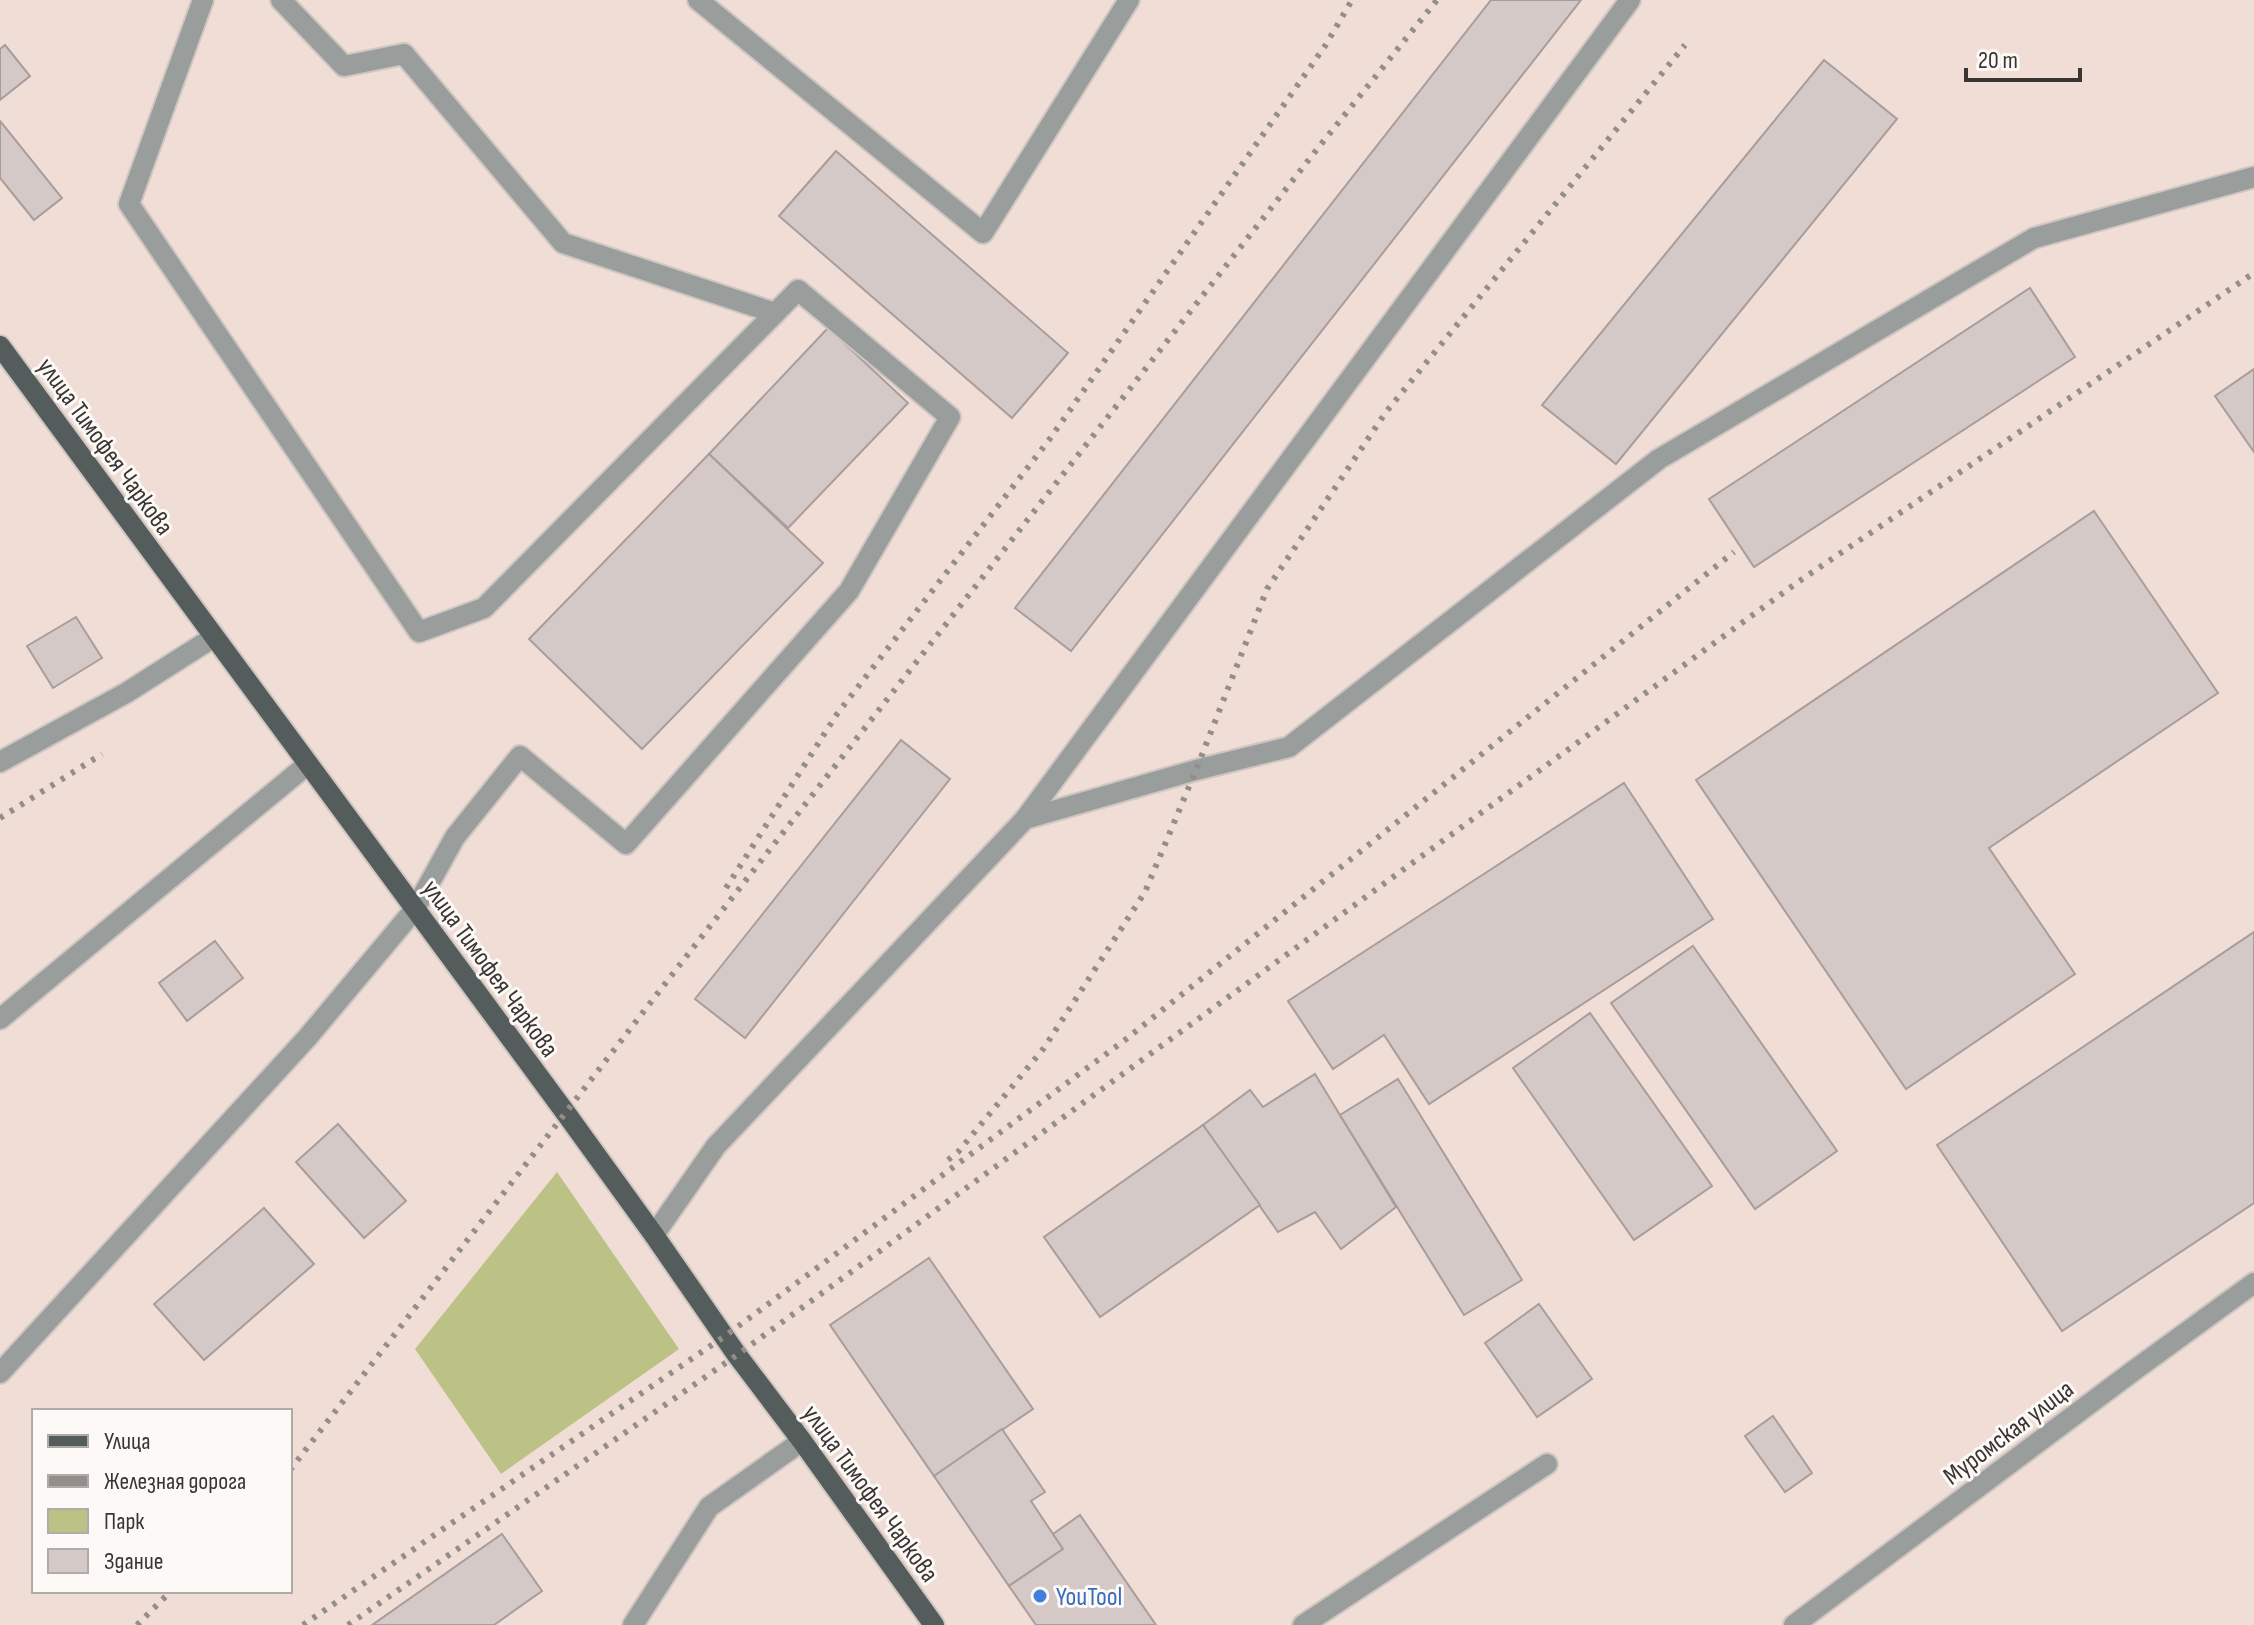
<svg xmlns="http://www.w3.org/2000/svg" width="2254" height="1625" font-family="'Sofia Sans Condensed',sans-serif">
<style>
.built{fill:#f0ddd6;fill-rule:evenodd}
.green{fill:#bcc285}
.building{fill:#d5c9c8;stroke:#a89d9c;stroke-width:2}
.lines{fill:none;stroke-linecap:round;stroke-linejoin:round}
.minor-casing{stroke:#cfc6c2;stroke-width:24}
.major-casing{stroke:#cfc6c2;stroke-width:24}
.minor{stroke:#999e9d;stroke-width:20}
.major{stroke:#545d5b;stroke-width:20}
.rail{stroke:#948d8a;stroke-width:6;stroke-dasharray:4 8;stroke-linecap:butt}
.shop-dot{fill:#3f7fe0;stroke:#fdf9f7;stroke-width:3}
.labels{text-anchor:middle;stroke-width:6;stroke-linejoin:round;paint-order:stroke}
.street-label{font-size:26px;fill:#393533;stroke:#fdf9f7}
.shop-label{font-size:26px;fill:#366cbe;stroke:#fdf9f7;text-anchor:start}
</style>
<rect width="100%" height="100%" fill="#f5eae6"/>
<path class="built" d="M0,0H2254V1625H0ZM34,1411H290V1591H34Z"/>
<polygon class="green" points="557,1172 679,1349 501,1474 415,1349"/>
<g class="building">
<polygon points="1491,0 1581,0 1071,651 1015,608"/>
<polygon points="5,45 30,76 0,100 0,49"/>
<polygon points="1824,60 1897,119 1616,464 1542,405"/>
<polygon points="0,121 62,198 34,220 0,178"/>
<polygon points="836,151 1068,353 1012,418 779,216"/>
<polygon points="2030,288 2075,357 1754,567 1709,499"/>
<polygon points="828,328 908,403 788,528 709,454"/>
<polygon points="2254,369 2254,452 2215,396"/>
<polygon points="709,454 823,563 642,749 529,639"/>
<polygon points="2094,511 2218,693 1989,848 2075,974 1906,1089 1696,780"/>
<polygon points="76,617 102,658 53,688 27,646"/>
<polygon points="901,740 950,779 745,1038 695,999"/>
<polygon points="1624,783 1713,919 1429,1104 1384,1035 1333,1069 1288,1001"/>
<polygon points="2254,932 2254,1203 2062,1331 1937,1145"/>
<polygon points="215,941 243,978 187,1021 159,983"/>
<polygon points="1693,946 1837,1151 1755,1209 1611,1003"/>
<polygon points="1590,1013 1712,1186 1634,1240 1513,1068"/>
<polygon points="1315,1074 1396,1207 1341,1249 1315,1212 1278,1232 1203,1125 1250,1090 1263,1107"/>
<polygon points="1398,1079 1522,1280 1464,1315 1340,1115"/>
<polygon points="338,1124 406,1201 364,1238 296,1162"/>
<polygon points="1203,1125 1260,1205 1100,1317 1044,1237"/>
<polygon points="264,1208 314,1264 204,1360 154,1304"/>
<polygon points="929,1258 1033,1409 934,1476 830,1325"/>
<polygon points="1539,1304 1592,1379 1537,1417 1485,1343"/>
<polygon points="1773,1416 1812,1473 1785,1492 1745,1436"/>
<polygon points="1002,1429 1045,1492 1031,1501 1063,1549 1009,1586 934,1476"/>
<polygon points="1080,1515 1156,1625 1036,1625 1009,1586 1063,1549 1053,1534"/>
<polygon points="502,1534 542,1591 494,1625 372,1625"/>
</g>
<g class="lines">
<defs>
<g id="minor">
<polyline points="281,0 344,66 404,54 563,243 775,313"/>
<polyline points="698,0 983,233 1129,0"/>
<polyline points="0,762 126,693 214,637"/>
<polyline points="1025,819 1630,0"/>
<polyline points="0,1019 308,764"/>
<polyline points="654,1235 716,1146 1025,819 1196,770 1289,747 1659,459 2034,238 2254,177"/>
<polyline points="0,1373 307,1038 415,909 455,837 520,756 626,844 849,591 950,417 798,290 484,608 419,632 129,204 203,0"/>
<polyline points="633,1625 709,1507 802,1441"/>
<polyline points="1303,1625 1547,1464"/>
<polyline points="1794,1625 2136,1369 2254,1283"/>
</g>
<polyline id="major" points="0,346 565,1112 654,1235 737,1355 802,1441 934,1625"/>
</defs>
<use href="#minor" class="minor-casing"/>
<use href="#major" class="major-casing"/>
<use href="#minor" class="minor"/>
<use href="#major" class="major"/>
<g class="rail">
<polyline points="0,818 102,754"/>
<polyline points="726,888 837,714 1049,440 1325,46 1352,0"/>
<polyline points="948,1160 958,1152 1044,1048 1145,892 1196,770 1267,589 1386,412 1685,45"/>
<polyline points="290,1470 671,976 1318,148 1437,0"/>
<polyline points="137,1625 171,1591"/>
<polyline points="303,1625 725,1336 1125,1040 1734,552"/>
<polyline points="348,1625 737,1355 1798,582 2254,273"/>
</g>
</g>
<circle class="shop-dot" cx="1040" cy="1596" r="8"/>
<g class="labels">
<g class="street-label">
<text transform="translate(106 446) rotate(54)" y="9">улица Тимофея Чаркова</text>
<text transform="translate(491 968) rotate(54)" y="9">улица Тимофея Чаркова</text>
<text transform="translate(2008 1432) rotate(-37)" y="9">Муромская улица</text>
<text transform="translate(871 1493) rotate(54)" y="9">улица Тимофея Чаркова</text>
</g>
<g class="shop-label">
<text x="1056" y="1605">YouTool</text>
</g>
</g>
<rect x="32" y="1409" width="260" height="184" fill="#fdf9f7" stroke="#afaba9" stroke-width="2"/>
<rect x="48" y="1435" width="40" height="12" fill="#545d5b" stroke="#afaba9" stroke-width="2"/>
<text x="104" y="1449" font-size="24" fill="#393533">Улица</text>
<rect x="48" y="1475" width="40" height="12" fill="#948d8a" stroke="#afaba9" stroke-width="2"/>
<text x="104" y="1489" font-size="24" fill="#393533">Железная дорога</text>
<rect x="48" y="1509" width="40" height="24" fill="#bcc285" stroke="#afaba9" stroke-width="2"/>
<text x="104" y="1529" font-size="24" fill="#393533">Парк</text>
<rect x="48" y="1549" width="40" height="24" fill="#d5c9c8" stroke="#afaba9" stroke-width="2"/>
<text x="104" y="1569" font-size="24" fill="#393533">Здание</text>
<path d="M1966 68v12h114v-12" fill="none" stroke="#393533" stroke-width="4"/>
<text x="1978" y="68" font-size="24" fill="#393533" stroke="#fdf9f7" stroke-width="6" paint-order="stroke">20 m</text>
</svg>
